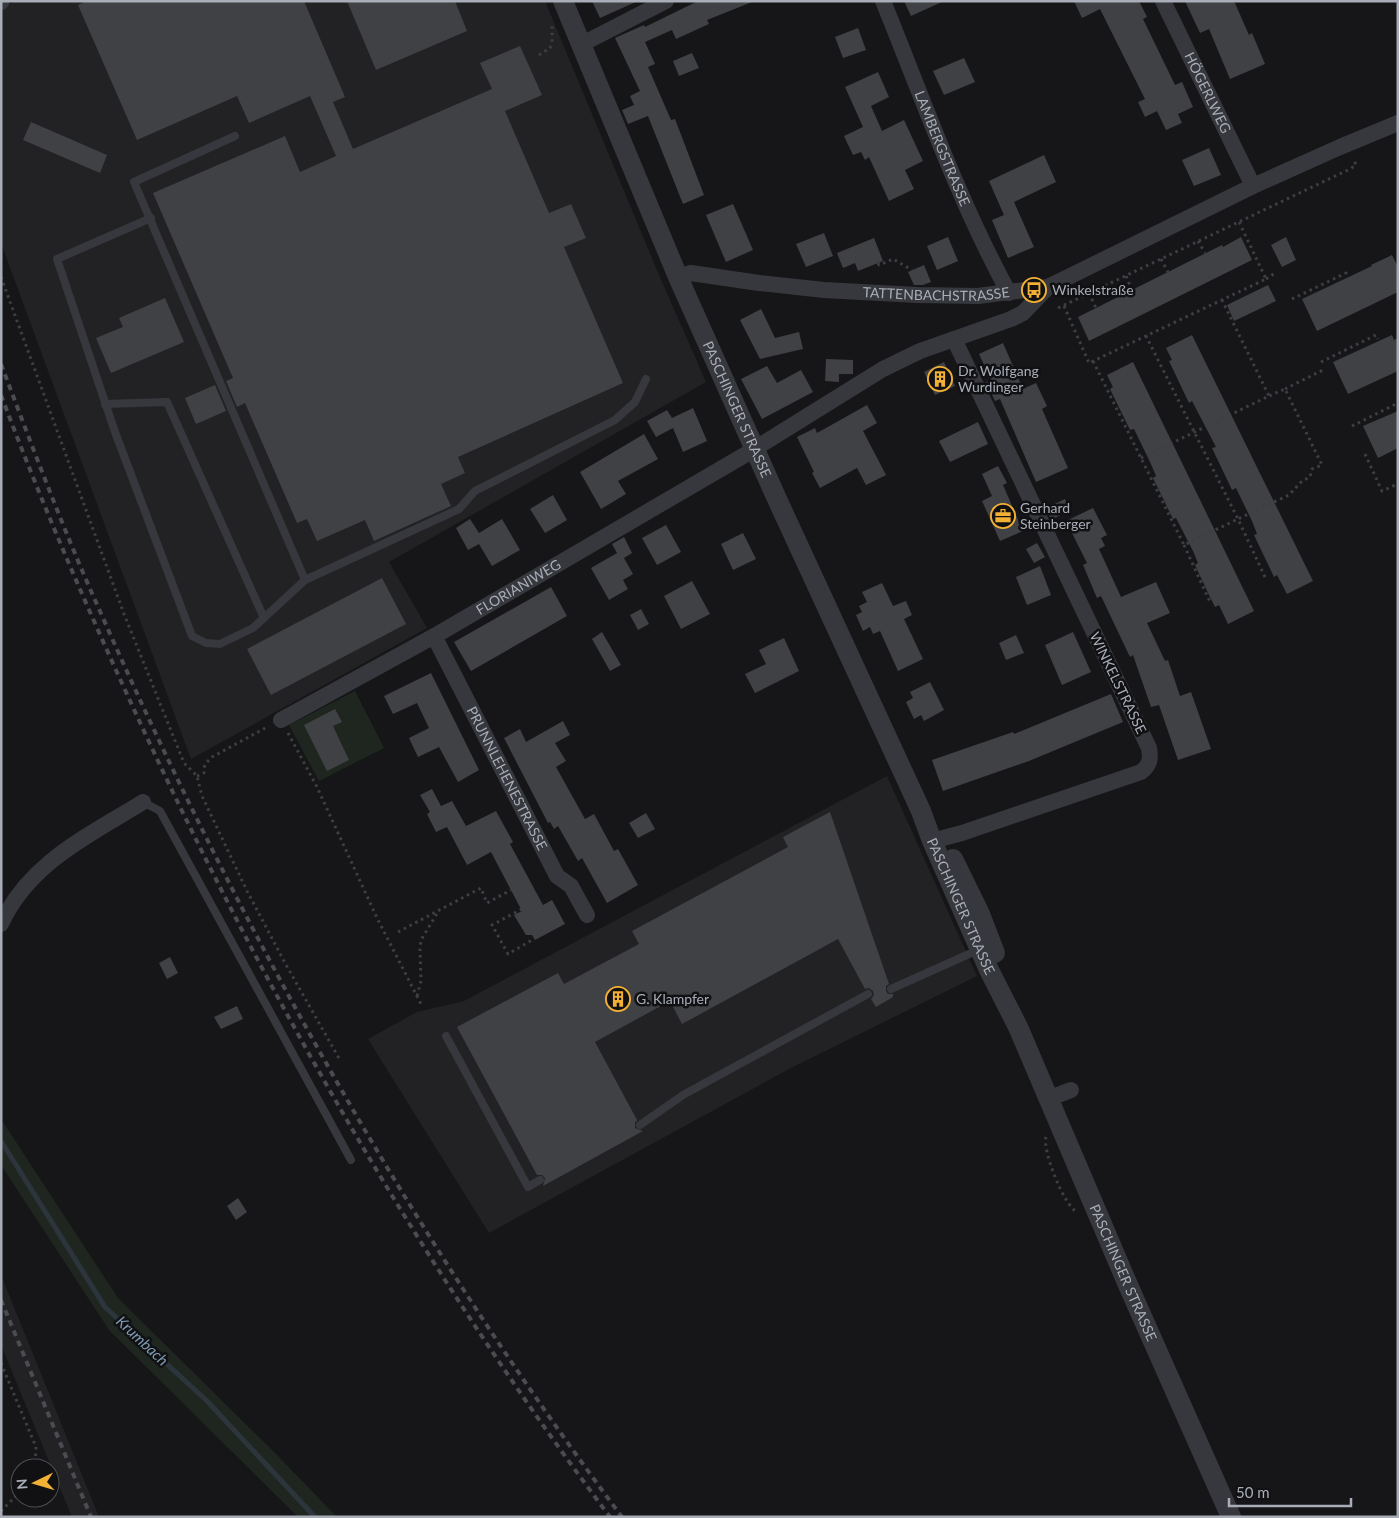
<svg xmlns="http://www.w3.org/2000/svg" width="1399" height="1518" font-family="Lato,sans-serif">
<style>
.built{fill:#222225}
.green{fill:#1e261f}
.lines{fill:none;stroke-linecap:round;stroke-linejoin:round}
.stream{stroke:#2c353c;stroke-width:5}
.building{fill:#404145}
.path{stroke:#3d3f44;stroke-width:3;stroke-dasharray:2.5 4;stroke-linecap:butt}
.service{stroke:#37383d;stroke-width:8}
.minor{stroke:#37383d;stroke-width:16}
.tertiary{stroke:#37383d;stroke-width:20}
.rail{stroke:#4a4c52;stroke-width:4;stroke-dasharray:6 5;stroke-linecap:butt}
.labels{text-anchor:middle;stroke-width:5;stroke-linejoin:round;paint-order:stroke}
.street-label{font-size:14px;fill:#a8adb8;stroke:#111113}
.poi-label{font-size:14px;fill:#a8adb8;stroke:#111113;text-anchor:start}
.water-label{font-size:15px;font-style:italic;fill:#7f9bb3;stroke:#111113}
</style>
<rect width="100%" height="100%" fill="#161618"/>
<g class="built">
<polygon points="15,1 545,1 659,275 706,382 389,562 427,628 191,759 1,243 1,10"/>
<polygon points="887,776 977,976 789,1069 489,1233 368,1039 417,1012 464,1001"/>
<polygon points="1,1275 99,1517 72,1517 1,1345"/>
</g>
<g class="green">
<polygon points="355,691 384,748 319,781 289,725"/>
<polygon points="1,1119 118,1298 277,1455 337,1517 298,1517 109,1330 1,1165"/>
</g>
<g class="lines">
<polyline class="stream" points="1,1141 105,1307 207,1401 315,1517"/>
</g>
<g class="building">
<polygon points="87,1 304,1 345,97 333,102 353,149 492,89 480,63 520,46 542,95 505,111 549,213 571,204 586,238 564,247 623,383 458,457 465,473 441,484 451,506 374,541 365,520 317,541 307,519 297,523 245,403 237,407 226,381 233,378 153,193 285,136 300,172 336,156 310,96 249,123 237,96 137,140 78,5"/>
<polygon points="347,1 455,1 467,31 376,70"/>
<polygon points="592,1 638,1 600,18"/>
<polygon points="698,1 752,2 707,20 709,24 676,39 672,30 645,42 655,64 648,67 671,120 675,119 704,195 683,204 648,116 628,124 622,110 634,105 630,96 640,91 615,38 644,25 645,27"/>
<polygon points="904,1 944,1 911,16"/>
<polygon points="1074,1 1139,1 1147,17 1143,19 1175,85 1182,82 1193,107 1178,114 1182,123 1166,130 1157,111 1145,117 1138,102 1145,99 1100,9 1082,18"/>
<polygon points="1185,1 1234,1 1249,35 1252,33 1265,64 1230,79 1209,29 1200,33"/>
<polygon points="858,28 866,50 843,58 835,37"/>
<polygon points="692,53 699,68 679,76 673,61"/>
<polygon points="964,58 975,82 944,95 933,71"/>
<polygon points="878,72 889,97 871,106 882,131 904,120 923,161 905,170 914,189 889,201 869,157 865,160 861,152 853,155 844,136 863,127 845,87"/>
<polygon points="31,122 107,155 100,173 23,140"/>
<polygon points="1209,148 1221,175 1194,186 1182,160"/>
<polygon points="1044,155 1056,182 1014,202 1034,247 1008,258 992,220 1004,215 989,181"/>
<polygon points="733,204 753,250 726,262 706,215"/>
<polygon points="824,233 833,256 806,267 796,244"/>
<polygon points="948,237 958,261 937,270 927,246"/>
<polygon points="1241,237 1252,260 1089,341 1078,317 1222,245 1223,247"/>
<polygon points="1286,237 1296,260 1282,267 1271,245"/>
<polygon points="874,238 883,261 858,271 855,263 843,268 837,253"/>
<polygon points="1392,255 1398,267 1398,292 1317,331 1302,299 1372,266 1371,265"/>
<polygon points="924,265 931,282 923,285 914,285 908,272"/>
<polygon points="1268,285 1276,301 1234,321 1227,305"/>
<polygon points="165,298 184,342 111,373 96,338 123,327 119,318"/>
<polygon points="761,309 775,338 799,332 803,349 760,359 740,320"/>
<polygon points="1192,335 1313,581 1287,594 1277,575 1274,577 1254,535 1257,534 1252,521 1236,488 1232,490 1212,448 1216,447 1192,401 1189,403 1169,361 1172,360 1166,348"/>
<polygon points="1392,335 1394,340 1398,338 1398,371 1348,394 1333,362"/>
<polygon points="1003,343 1023,389 1036,383 1047,406 1042,409 1068,468 1036,482 1000,399 995,401 986,382 991,380 979,354"/>
<polygon points="826,359 853,360 853,374 839,374 839,382 825,381"/>
<polygon points="944,362 955,386 935,395 924,372"/>
<polygon points="1133,362 1254,611 1228,624 1219,605 1215,607 1209,595 1195,565 1198,563 1193,551 1176,518 1173,519 1153,478 1156,476 1151,464 1134,429 1130,430 1110,389 1113,387 1107,375"/>
<polygon points="767,366 777,383 801,370 813,392 762,419 741,379"/>
<polygon points="215,385 226,411 196,424 185,398"/>
<polygon points="867,405 877,423 863,431 886,475 866,485 857,468 820,488 812,473 814,472 797,437 815,428 817,433"/>
<polygon points="693,408 707,441 683,452 673,428 656,437 647,421 667,410 672,418"/>
<polygon points="1398,411 1398,448 1378,458 1363,426"/>
<polygon points="978,422 988,444 950,462 939,441"/>
<polygon points="644,434 658,459 618,481 626,494 601,509 580,472"/>
<polygon points="998,466 1007,483 1003,485 1023,531 1000,541 982,501 992,496 982,474"/>
<polygon points="553,495 567,520 545,533 530,509"/>
<polygon points="1065,499 1071,510 1051,520 1046,508"/>
<polygon points="1093,508 1107,535 1101,538 1105,546 1099,549 1121,597 1156,582 1170,613 1147,623 1165,661 1168,660 1180,696 1191,692 1211,749 1178,760 1159,705 1151,707 1133,655 1130,657 1101,596 1097,598 1083,565 1087,563 1066,521"/>
<polygon points="470,519 479,533 502,519 520,550 492,566 479,544 468,550 456,528"/>
<polygon points="666,525 681,552 657,565 642,538"/>
<polygon points="743,533 756,559 733,570 721,544"/>
<polygon points="624,537 632,553 624,558 633,574 623,580 628,589 609,600 591,568 617,553 612,544"/>
<polygon points="1037,543 1045,557 1034,563 1026,549"/>
<polygon points="1040,566 1051,595 1027,605 1016,577"/>
<polygon points="382,578 406,624 271,695 247,649"/>
<polygon points="692,581 710,614 681,629 664,596"/>
<polygon points="882,583 893,606 906,601 912,615 904,619 923,659 898,671 880,631 873,634 870,627 863,631 856,615 862,612 859,606 867,602 862,592"/>
<polygon points="551,587 567,616 471,671 454,642"/>
<polygon points="641,609 649,624 638,630 630,615"/>
<polygon points="602,632 621,665 610,671 592,639"/>
<polygon points="1073,632 1091,672 1062,685 1045,645"/>
<polygon points="1016,635 1024,653 1006,660 999,643"/>
<polygon points="784,638 799,671 755,693 745,674 766,664 759,650"/>
<polygon points="431,673 479,770 458,782 439,747 418,757 409,738 429,728 417,703 393,714 384,696"/>
<polygon points="930,682 944,710 924,721 921,715 914,719 906,702 913,698 910,692"/>
<polygon points="1111,694 1123,722 1029,761 943,791 932,760 1013,732 1014,734"/>
<polygon points="335,709 342,722 333,726 349,760 327,771 304,725"/>
<polygon points="563,721 570,735 555,743 566,761 556,767 585,819 594,814 614,851 618,849 638,885 607,903 582,858 578,861 558,826 554,829 550,822 548,823 504,738 520,729 526,742"/>
<polygon points="432,789 441,806 452,801 466,826 496,811 513,842 510,844 543,905 552,900 565,924 535,940 532,935 526,935 514,915 522,911 491,852 467,865 447,827 436,832 427,814 430,812 420,795"/>
<polygon points="830,812 889,984 886,986 886,991 888,994 893,994 893,997 876,1007 871,999 874,995 873,991 869,988 865,989 838,939 682,1024 670,1001 595,1042 637,1120 635,1123 635,1128 643,1131 543,1186 545,1178 542,1175 537,1175 457,1027 558,973 564,984 639,944 632,931 788,847 783,837"/>
<polygon points="646,813 655,829 638,838 629,823"/>
<polygon points="170,957 178,973 167,979 159,963"/>
<polygon points="237,1006 243,1019 221,1029 214,1017"/>
<polygon points="238,1198 247,1212 236,1220 227,1206"/>
</g>
<g class="lines">
<g class="path">
<polyline points="539,55 550,48 552,42 552,23"/>
<polyline points="1198,241 1205,253"/>
<polyline points="1161,259 1168,272"/>
<polyline points="878,263 879,265 893,259 912,270"/>
<polyline points="1126,276 1132,290"/>
<polyline points="1,277 124,614 184,763 197,776 202,796 247,891 285,963 340,1060"/>
<polyline points="1266,279 1275,273"/>
<polyline points="1089,293 1096,308"/>
<polyline points="1292,299 1346,273 1347,276"/>
<polyline points="1064,306 1089,363 1266,279 1239,222"/>
<polyline points="1058,308 1350,169 1356,165 1353,158"/>
<polyline points="1093,361 1184,545 1238,519 1146,336"/>
<polyline points="1321,362 1376,335 1378,339"/>
<polyline points="1285,389 1325,369"/>
<polyline points="1352,426 1398,403"/>
<polyline points="1365,454 1382,491 1398,484"/>
<polyline points="1141,458 1269,396 1222,300"/>
<polyline points="1184,545 1210,602"/>
<polyline points="1265,577 1238,519 1289,495 1302,481 1310,477 1312,469 1322,465 1285,389 1269,396"/>
<polyline points="288,733 317,787 377,918 421,1004"/>
<path d="M197,776L204,773C203,765 207,762 212,757L269,726"/>
<polyline points="522,909 492,925 508,954 534,939"/>
<polyline points="398,932 481,888 487,903 511,890"/>
<polyline points="417,996 421,981 420,949 421,940 439,910"/>
<path d="M1046,1137C1042,1150 1064,1206 1077,1212"/>
<polyline points="1,1363 36,1447 35,1468"/>
<polyline points="1,1511 20,1492"/>
</g>
<g class="service">
<polyline points="235,136 134,182 305,580"/>
<polyline points="151,218 57,259 115,432 192,636 206,643 220,644 253,628 305,580 459,509 475,491 615,420 635,402 646,379"/>
<polyline points="105,404 167,402 264,618"/>
<polyline points="143,802 160,811 351,1160"/>
<polyline points="891,989 978,950"/>
<polyline points="446,1036 528,1187 540,1180"/>
<polyline points="640,1125 683,1095 868,994"/>
</g>
<g class="minor">
<path id="s1" d="M883,1C923,99 958,200 1009,293"/>
<path id="s2" d="M1163,1L1253,186"/>
<polyline points="1,2 2,1"/>
<polyline points="582,44 666,1"/>
<path id="s3" d="M678,277L691,273L759,283L824,290L917,295L978,296L1048,287L1253,186L1340,147L1398,123"/>
<path id="s4" d="M434,636L557,876L571,886L587,915"/>
<path id="s5" d="M281,720L438,634L743,456L883,369L920,351L1011,319L1023,313L1048,287"/>
<path d="M932,841L962,833L1141,772C1150,765 1151,759 1149,748L954,339"/>
<path d="M1,924C29,863 88,836 143,802"/>
<polyline points="1050,1098 1071,1090"/>
</g>
<g class="tertiary">
<path id="s6" d="M563,1L678,277L777,499L921,811L932,841L989,970L1018,1027L1128,1285L1231,1517"/>
<polyline points="953,859 980,914 995,953"/>
</g>
<g class="rail">
<path d="M1,364C32,446 63,529 99,609C240,929 412,1237 622,1517"/>
<path d="M1,395C39,496 81,594 126,692C258,982 418,1262 610,1517"/>
<polyline points="1,1300 91,1517"/>
</g>
</g>
<defs>
<symbol id="bus-ring" viewBox="-11 -11 22 22"><circle r="9.5" fill="#111113" stroke="#f2b134" stroke-width="1.5"/><path d="M-5-6H5V4H4V6H2V4H-2V6H-4V4H-5ZM-3.5-4V0h7V-4ZM-3.5 1.2v1.5H-2V1.2ZM2 1.2v1.5H3.5V1.2Z" fill="#f2b134"/></symbol>
<symbol id="building-ring" viewBox="-11 -11 22 22"><circle r="9.5" fill="#111113" stroke="#f2b134" stroke-width="1.5"/><path d="M-4-6H4V6H1V3H-1V6H-4ZM-2.5-4.3h1.7v1.8h-1.7ZM.8-4.3h1.7v1.8H.8ZM-2.5-1h1.7V.8h-1.7ZM.8-1h1.7V.8H.8Z" fill="#f2b134"/></symbol>
<symbol id="office-ring" viewBox="-11 -11 22 22"><circle r="9.5" fill="#111113" stroke="#f2b134" stroke-width="1.5"/><path d="M-6-3h4V-5.5h4V-3h4V5H-6ZM-1-4.5V-3h2v-1.5ZM-6 0V1H6V0Z" fill="#f2b134"/></symbol>
</defs>
<g fill-rule="evenodd">
<use href="#bus-ring" x="1020" y="276" width="28" height="28"/>
<use href="#building-ring" x="926" y="365" width="28" height="28"/>
<use href="#office-ring" x="989" y="502" width="28" height="28"/>
<use href="#building-ring" x="604" y="985" width="28" height="28"/>
</g>
<g class="labels">
<g class="street-label">
<text dy="5" stroke="none"><textPath href="#s2" startOffset="102">HÖGERLWEG</textPath></text>
<text dy="5" stroke="none"><textPath href="#s1" startOffset="159">LAMBERGSTRASSE</textPath></text>
<text dy="5" stroke="none"><textPath href="#s3" startOffset="260">TATTENBACHSTRASSE</textPath></text>
<text dy="5" stroke="none"><textPath href="#s6" startOffset="444">PASCHINGER STRASSE</textPath></text>
<text dy="5" stroke="none"><textPath href="#s5" startOffset="272">FLORIANIWEG</textPath></text>
<text transform="translate(1118 683) rotate(64)" y="5">WINKELSTRASSE</text>
<text dy="5" stroke="none"><textPath href="#s4" startOffset="160">PRUNNLEHENESTRASSE</textPath></text>
<text dy="5" stroke="none"><textPath href="#s6" startOffset="989">PASCHINGER STRASSE</textPath></text>
<text dy="5" stroke="none"><textPath href="#s6" startOffset="1390">PASCHINGER STRASSE</textPath></text>
</g>
<g class="poi-label">
<text x="1052" y="295">Winkelstraße</text>
<text x="958" y="376">Dr. Wolfgang<tspan x="958" dy="16">Wurdinger</tspan></text>
<text x="1020" y="513">Gerhard<tspan x="1020" dy="16">Steinberger</tspan></text>
<text x="636" y="1004">G. Klampfer</text>
</g>
<g class="water-label">
<text transform="translate(142 1341) rotate(43)" y="5">Krumbach</text>
</g>
</g>
<rect width="1399" height="1518" fill="none" stroke="#a8adb8" stroke-width="5"/>
<g transform="translate(35 1483) rotate(265)"><circle r="24" fill="#111113" stroke="#4d4f55"/>
<path d="M0-4L9 19L0 12L-9 19Z" fill="#f2b134"/>
<text y="-8" font-size="14" font-weight="bold" text-anchor="middle" fill="#a8adb8">N</text>
</g>
<path d="M1229 1498v8h122v-8" fill="none" stroke="#a8adb8" stroke-width="2.5"/>
<text x="1236" y="1498" font-size="15" fill="#a8adb8" stroke="#111113" stroke-width="4" paint-order="stroke">50 m</text>
</svg>
